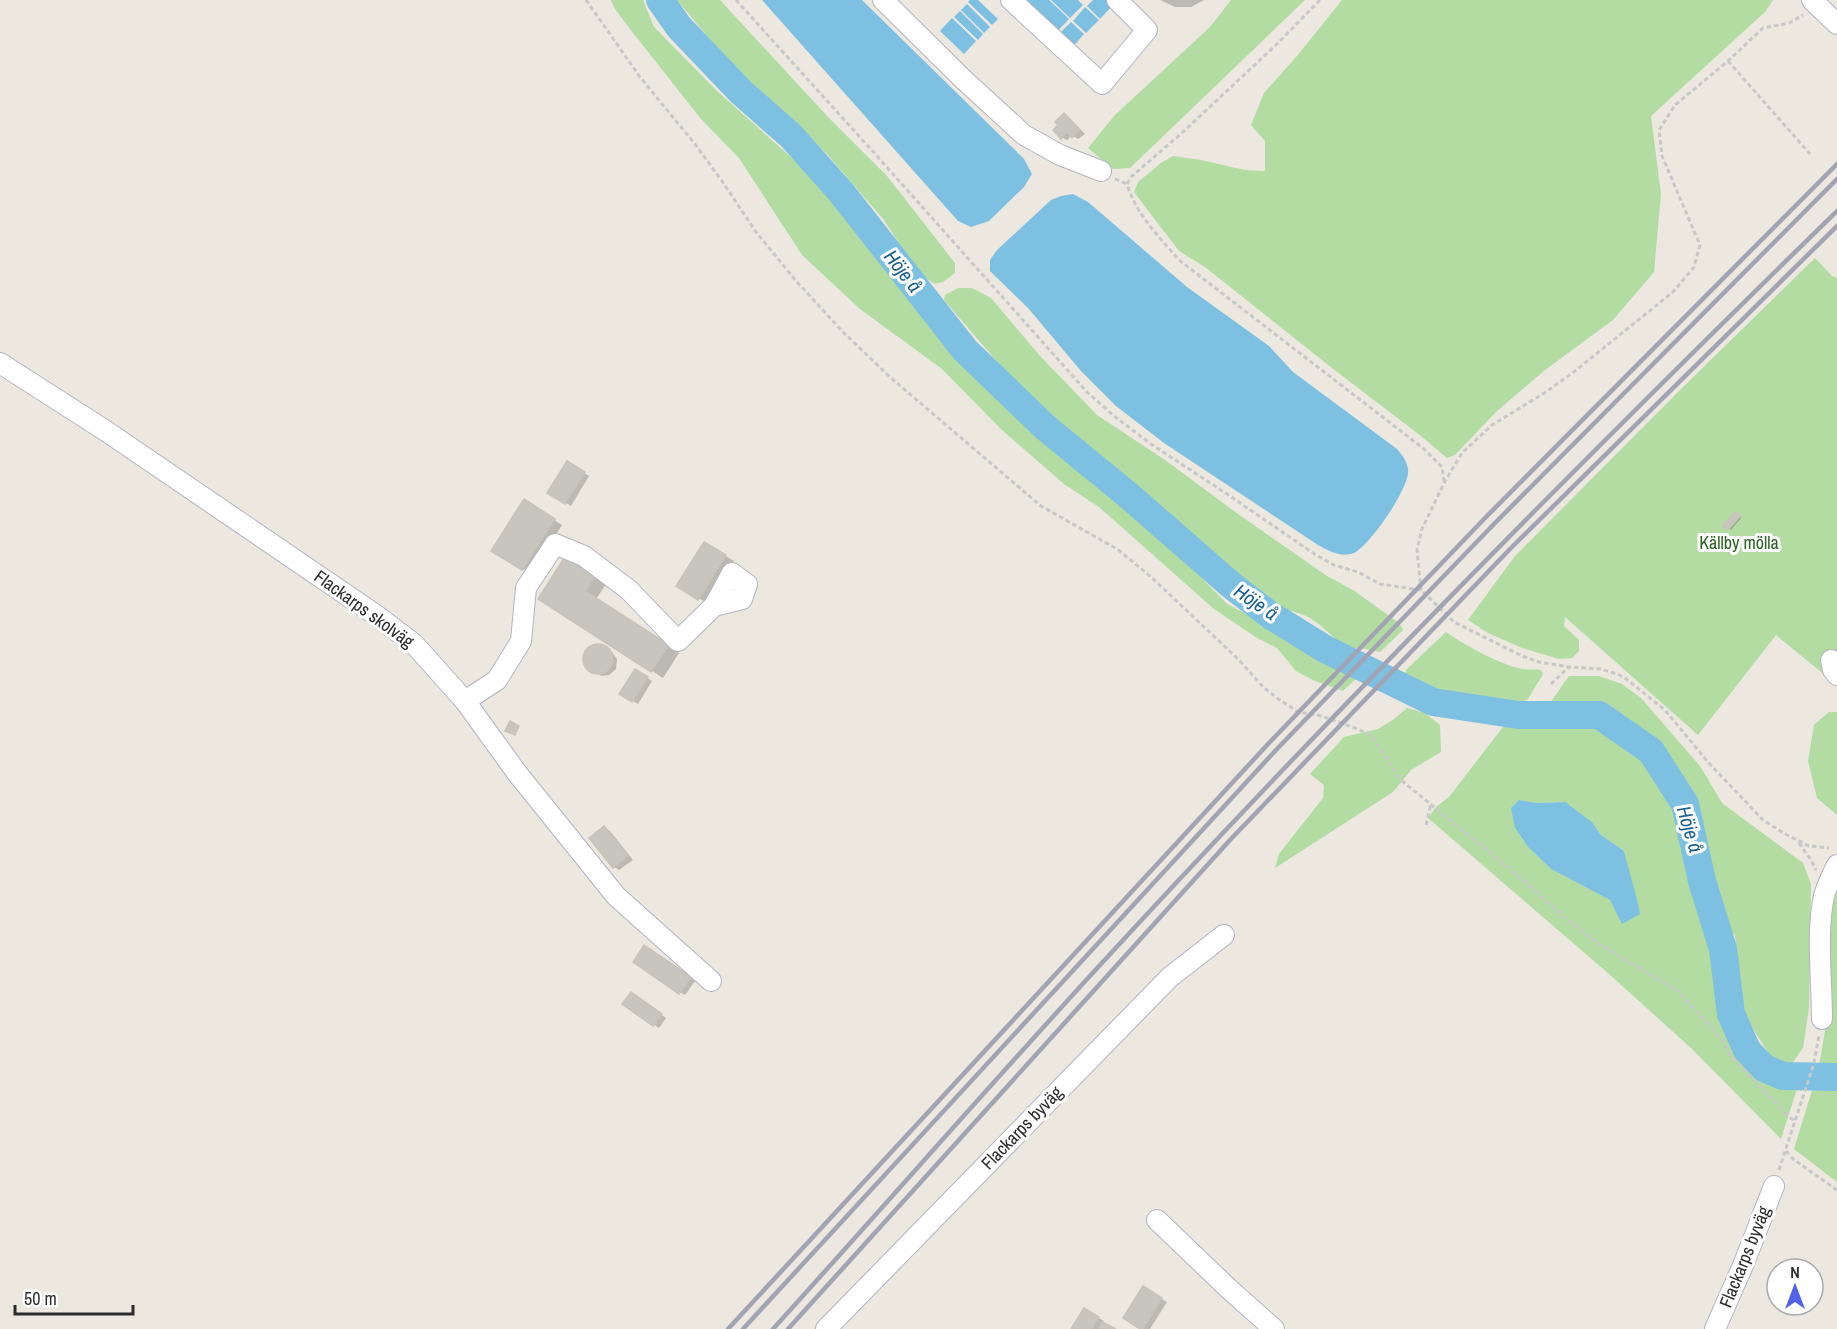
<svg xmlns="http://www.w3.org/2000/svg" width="1837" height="1329" font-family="'Archivo Narrow',sans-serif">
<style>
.green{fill:#b2dca2;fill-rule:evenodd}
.water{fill:#7ec0e2}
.shadow{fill:#0003}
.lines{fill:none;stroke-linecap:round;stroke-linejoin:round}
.river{stroke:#7ec0e2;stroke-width:28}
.building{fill:#c8c5be;stroke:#c7c3b9;stroke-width:1.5}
.minor-casing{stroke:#b3b4be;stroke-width:22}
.path{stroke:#c8c8c8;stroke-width:3;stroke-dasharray:4.5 3;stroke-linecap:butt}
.minor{stroke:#fff;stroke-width:20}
.rail{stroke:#a2a4b4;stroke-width:4.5}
.labels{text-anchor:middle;stroke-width:6;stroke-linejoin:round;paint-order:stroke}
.park-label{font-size:18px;fill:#2b6222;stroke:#fff}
.street-label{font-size:18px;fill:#2c2c2c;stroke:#fff}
.water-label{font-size:20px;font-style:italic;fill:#1c5f8f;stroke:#fff}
</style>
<rect width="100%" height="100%" fill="#ece7df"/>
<g class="green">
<polygon points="611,0 643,0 654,27 717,91 823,186 895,281 1000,399 1095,486 1151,526 1227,604 1293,638 1335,663 1360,675 1343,691 1315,681 1296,671 1277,648 1257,638 1214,609 1099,507 1064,484 1002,430 942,369 860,309 802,255 739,158 701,119 630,29 615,9"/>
<polygon points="677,0 720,0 828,117 887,176 955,263 955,273 943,282 935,284 919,274 884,220 826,153 733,67"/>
<polygon points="1231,0 1305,0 1130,168 1113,169 1088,148 1115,115 1210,27"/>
<polygon points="1342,0 1773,0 1766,11 1651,116 1661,194 1654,272 1613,320 1545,370 1497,411 1455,455 1447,458 1421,436 1332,368 1205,267 1179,251 1134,192 1138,182 1161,163 1173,156 1201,160 1245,170 1265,171 1265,141 1251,125 1264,93 1297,56"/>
<polygon points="1815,258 1832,276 1837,278 1837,685 1776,635 1698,735 1565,617 1564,626 1579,640 1579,651 1572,658 1559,659 1522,648 1488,633 1468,620 1515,556 1680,390"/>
<path d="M958,288H972L991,298L1040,356L1097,415L1165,460L1238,514L1327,576L1353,590L1399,623L1403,630L1380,652L1360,648L1346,649C1335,639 1323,626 1310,618C1300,612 1286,611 1275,605C1261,598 1253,584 1236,579L1199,540L1111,466L1075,439L1012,379L944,300L945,295Z"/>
<path d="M1446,632C1465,645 1500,665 1523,669C1529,670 1535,669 1541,670L1543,674L1528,699L1512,706L1450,693L1426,690L1412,686L1405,678L1406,670Z"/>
<polygon points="1569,676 1599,676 1622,684 1641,698 1700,766 1722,803 1803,863 1811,884 1809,1008 1803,1048 1791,1065 1771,1057 1746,1018 1739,996 1735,936 1724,921 1714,893 1691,799 1677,770 1665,753 1646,731 1629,719 1609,712 1581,705 1556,706 1550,703"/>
<polygon points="1407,708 1425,713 1440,725 1441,752 1411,770 1393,792 1275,868 1279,854 1323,798 1324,785 1310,774 1344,737 1378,729 1394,719"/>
<polygon points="1829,712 1837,712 1837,815 1817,798 1808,761 1814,725"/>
<path d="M1566,721L1612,731L1632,745L1653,766L1666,790L1679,825L1709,936L1714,961L1718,1006L1729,1039L1744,1063L1761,1079L1797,1089L1781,1139L1691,1048L1609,974L1428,818L1436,807L1449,797L1503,727ZM1519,800L1536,803L1564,802L1592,822L1601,835L1624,851L1628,870L1623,924L1610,900L1551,869L1528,847L1515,828Z"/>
<polygon points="1837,879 1837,1182 1794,1149 1818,1071 1827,1020 1824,937"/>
</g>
<g class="water">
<polygon points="762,0 862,0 1024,159 1032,174 1024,187 989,221 971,227 958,221"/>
<polygon points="970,0 978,0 998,19 992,25 968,2"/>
<polygon points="1022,0 1049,0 1069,19 1056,33"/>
<polygon points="1051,0 1078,0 1083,5 1070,18"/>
<polygon points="1093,0 1107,0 1113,5 1100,19 1087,6"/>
<polygon points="967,4 990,27 984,33 961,10"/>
<polygon points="1085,7 1099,20 1086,33 1073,21"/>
<polygon points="960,11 983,34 978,40 954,17"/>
<polygon points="952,18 976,41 964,54 940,31"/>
<polygon points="1071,22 1084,34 1072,48 1058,35"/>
<path d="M1073,194L1088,202L1187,287L1269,346L1293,372L1397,449C1402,455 1407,461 1408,469C1411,487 1369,546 1354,553C1341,558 1329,551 1318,545L1164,443L1116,406L1081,371L1028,308L990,271V260L997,250L1051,200L1061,196Z"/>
<path d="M1519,800L1536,803L1565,802L1592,822L1601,835L1624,851C1629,872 1636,892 1640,914L1622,924L1610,900L1551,869L1528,847L1515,828L1511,808Z"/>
</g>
<g class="shadow">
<polygon points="1160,0 1204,0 1191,7 1175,7"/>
<polygon points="1064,115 1069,118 1085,134 1078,139 1072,135 1067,140 1061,137"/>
<polygon points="568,463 589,476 571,506 549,493"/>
<polygon points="524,501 562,525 531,574 493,550"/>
<polygon points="1738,515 1741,518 1731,530 1725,525"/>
<polygon points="705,544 734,561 707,603 678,586"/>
<polygon points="566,557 607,583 596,599 679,653 663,678 540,598"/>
<polygon points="595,647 605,648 611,651 617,659 616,669 609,675 602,676 592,671 586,663 587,653"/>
<polygon points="636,671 652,681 638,704 621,694"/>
<polygon points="605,828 610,831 633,860 619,870 614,867"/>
<polygon points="650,950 695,981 685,995 680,992"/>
<polygon points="636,997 666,1018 659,1028 624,1004"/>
<polygon points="1144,1288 1167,1302 1150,1329 1142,1329"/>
<polygon points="1085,1310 1104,1321 1102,1324 1113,1329 1072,1329"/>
</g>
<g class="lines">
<polyline class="river" points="660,0 679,27 741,92 791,136 841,192 965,350 1046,428 1128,495 1231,585 1270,615 1325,649 1433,702 1518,715 1599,715 1651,751 1685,804 1702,881 1723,949 1731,1014 1747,1050 1764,1068 1783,1076 1837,1077"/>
</g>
<g class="building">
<polygon points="1064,113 1080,130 1072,138 1067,132 1061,139 1053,130 1058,125 1055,122"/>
<polygon points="567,461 585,472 565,504 547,493"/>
<polygon points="524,499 555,519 522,570 491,551"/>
<polygon points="1735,512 1740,516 1728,530 1723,526"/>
<polygon points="1727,541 1735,547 1730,554 1722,548"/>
<polygon points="704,542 726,555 698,600 676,586"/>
<polygon points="566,555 596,575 585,591 669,645 651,672 538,599"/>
<circle cx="598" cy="659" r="15"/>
<polygon points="635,669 648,677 632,702 619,694"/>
<polygon points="510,721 519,726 515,735 505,731"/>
<polygon points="604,826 628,856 613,868 589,838"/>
<polygon points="644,945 691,977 679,994 633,962"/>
<polygon points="631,992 662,1014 653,1026 622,1004"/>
<polygon points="1143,1286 1162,1298 1143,1329 1140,1329 1123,1318"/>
<polygon points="1084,1308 1099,1317 1092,1329 1071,1329"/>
<polygon points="1102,1322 1116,1329 1099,1329"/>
</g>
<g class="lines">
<defs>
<g id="minor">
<polyline points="883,0 964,80 1024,135 1060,155 1101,171"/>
<polyline points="1011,0 1102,84 1147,30 1117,0"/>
<polyline points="1812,0 1837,24"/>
<polyline points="0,363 106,431 376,615 414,644 465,701 517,773 616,896 711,981"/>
<polyline points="1831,660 1833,670 1837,675"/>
<polyline points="465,701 497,680 521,641 526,588 555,544 584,556 629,590 678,641 714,606 742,599 747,584 732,573 714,606"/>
<path d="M1822,1019C1822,982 1816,932 1824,896C1827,885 1832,875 1837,865"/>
<polyline points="1157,1220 1229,1289 1274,1329"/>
<polyline points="826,1329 1170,977 1224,935"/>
<polyline points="1715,1329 1744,1263 1774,1186"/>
</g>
</defs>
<use href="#minor" class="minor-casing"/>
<g class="path">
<polyline points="586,0 640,77 695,144 722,181 756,232 797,282 843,332 891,378 1041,506 1117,549 1149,575 1238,659 1263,687 1277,698 1298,712 1318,715 1355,728 1371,735 1401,780 1510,869 1563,916 1602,946 1678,991 1723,1041 1730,1055 1788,1116 1796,1122"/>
<polyline points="736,0 876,155 1087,392 1114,416 1151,444 1230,496 1316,555 1334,565 1358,572 1380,584 1421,590 1454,622 1522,656 1539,662 1569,667 1600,669 1617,674 1625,678 1665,710 1707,761 1763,820 1785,834 1809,846 1829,848"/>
<path d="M1320,0L1275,46L1183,132L1132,176L1127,184C1136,214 1159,237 1179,260L1424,449L1442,467L1444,481"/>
<polyline points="1728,61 1810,154"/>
<polyline points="1115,179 1127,184"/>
<polyline points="1421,590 1417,549 1422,529 1444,483 1462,453 1492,425 1546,392 1575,371 1673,292 1694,267 1700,245 1662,156 1659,130 1675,105 1728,61 1763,28 1789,23 1803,15"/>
<polyline points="1551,684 1569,667"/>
<polyline points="1426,825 1431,803"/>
<polyline points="1799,843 1811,860 1816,870"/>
<polyline points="1786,1151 1793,1159 1837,1190"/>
<polyline points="1779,1170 1814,1063 1819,1035"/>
</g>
<use href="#minor" class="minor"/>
<g class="rail">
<polyline points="728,1329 1269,743 1486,517 1837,164"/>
<polyline points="743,1329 1276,750 1494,524 1837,179"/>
<path d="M773,1329C879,1212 983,1093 1089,977C1330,714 1582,460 1837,211"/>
<polyline points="788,1329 1230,840 1511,548 1837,226"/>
</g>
</g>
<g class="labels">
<g class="park-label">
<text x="1739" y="549">Källby mölla</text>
</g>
<g class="street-label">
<text transform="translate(364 609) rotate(36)" y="6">Flackarps skolväg</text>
<text transform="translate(1022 1128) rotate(-46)" y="6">Flackarps byväg</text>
<text transform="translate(1745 1257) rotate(-68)" y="6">Flackarps byväg</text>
</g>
<g class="water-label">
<text transform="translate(903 271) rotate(52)" y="7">Höje å</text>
<text transform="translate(1256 602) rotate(34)" y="7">Höje å</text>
<text transform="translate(1690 829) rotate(73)" y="7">Höje å</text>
</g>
</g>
<g transform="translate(1795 1287)"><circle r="28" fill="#ffffff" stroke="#ababab" stroke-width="1.5"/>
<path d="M0-4.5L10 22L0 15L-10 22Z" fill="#5162e7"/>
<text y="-9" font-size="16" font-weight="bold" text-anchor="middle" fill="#2c2c2c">N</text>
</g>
<path d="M15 1305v9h118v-9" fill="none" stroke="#2c2c2c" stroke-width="3"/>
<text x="24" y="1305" font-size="18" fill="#2c2c2c" stroke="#ffffff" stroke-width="4.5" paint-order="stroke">50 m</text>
</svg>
